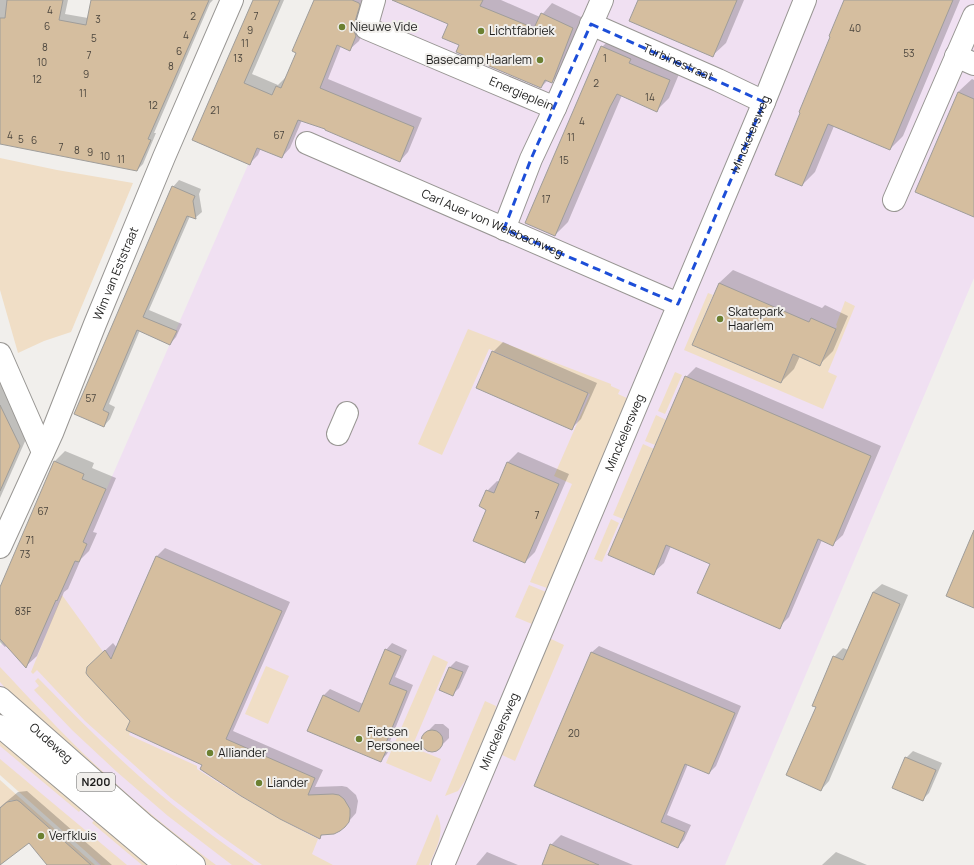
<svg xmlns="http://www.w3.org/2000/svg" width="974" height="865" font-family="Manrope,sans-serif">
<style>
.commercial{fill:#f0e0f2}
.green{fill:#f0dec6}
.shadow{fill:#0003}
.building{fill:#d5be9f;stroke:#9f9d9a}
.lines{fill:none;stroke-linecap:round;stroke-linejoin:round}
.minor-casing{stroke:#989693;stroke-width:24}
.major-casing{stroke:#989693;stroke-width:24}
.minor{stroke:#fff;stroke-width:22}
.major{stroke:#fff;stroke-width:22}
.marked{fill:none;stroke:#1d4ed8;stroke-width:3;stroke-dasharray:8 5;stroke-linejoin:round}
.poi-dot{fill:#6b8031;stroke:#f1efec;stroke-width:1.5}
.labels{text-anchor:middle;stroke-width:4;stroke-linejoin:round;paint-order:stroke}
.number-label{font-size:10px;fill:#4c463e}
.shield{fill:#f1efec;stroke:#5d5d5b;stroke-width:1}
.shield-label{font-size:11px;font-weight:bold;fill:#1e1e1d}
.poi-label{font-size:12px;fill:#1e1e1d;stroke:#f1efec;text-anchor:start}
.street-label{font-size:12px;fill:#1e1e1d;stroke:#f1efec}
</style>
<rect width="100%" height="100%" fill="#f1efec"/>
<polygon class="commercial" points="320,0 974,0 974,278 725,865 99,865 79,842 0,769 0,646 69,575"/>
<g class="green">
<polygon points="0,158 57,170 133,183 71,332 44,341 18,353 0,290"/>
<polygon points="708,293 713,295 692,345 781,383 794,353 821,364 837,326 836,325 845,301 855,306 828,372 837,376 823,409 684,350"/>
<polygon points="468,329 611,384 611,386 620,390 618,394 629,399 547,588 530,582 572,484 554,476 590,394 489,349 442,455 418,444"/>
<polygon points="675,372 682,375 665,414 658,411"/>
<polygon points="656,415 666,420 655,445 645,441"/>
<polygon points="643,444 654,449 623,519 613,515"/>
<polygon points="611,519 619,523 602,562 594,559"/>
<polygon points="529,585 546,592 532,624 515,617"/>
<path d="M62,595L109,660L134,722L129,735L197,766V769C236,794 276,818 318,839L312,854L333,865H262L221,836L171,798L85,721L37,670L33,674L31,672Z"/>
<polygon points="549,638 564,645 515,761 500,754"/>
<polygon points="433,655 448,662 412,747 441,759 431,782 386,763"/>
<polygon points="266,666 289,676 268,724 245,714"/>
<path d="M0,667C33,702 65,737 101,770C137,804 176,835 216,865H206L177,842L8,691L0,682Z"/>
<path d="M38,678C81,722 125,766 173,805C199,826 226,846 254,865H232L168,816L117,772L72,730L34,690L39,686L35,681Z"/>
<polygon points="485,701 496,706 495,712 467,778 458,791 445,796"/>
<polygon points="0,731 82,808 79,812 0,746"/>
<polygon points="0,759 127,865 101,865 0,775"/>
<polygon points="0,780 95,865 91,865 17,800 11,800 0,807"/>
<polygon points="99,814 149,865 142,865 92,823"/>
<path d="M437,814C446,832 436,849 429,865H416Z"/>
</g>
<g class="shadow">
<polygon points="0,0 68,0 65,14 88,18 92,0 213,0 210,3 154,133 156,133 143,164 137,170 0,143"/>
<polygon points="254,0 284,0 252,74 278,85 286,77 298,53 315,0 367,0 365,27 359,41 350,49 341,46 328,79 422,118 408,152 400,161 327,128 302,120 290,148 282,157 261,148 258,155 249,164 193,139"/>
<polygon points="398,0 501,0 540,17 552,3 583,18 562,71 552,82 548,80 541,87 460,44 449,23"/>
<polygon points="639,0 744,0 726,43 712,56"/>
<polygon points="845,0 960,0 903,136 890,149 834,126 815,172 802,185 832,36"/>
<polygon points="615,34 682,67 669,98 657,110 622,95 568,222 555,235 602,47"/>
<polygon points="972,79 974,80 974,216 958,92"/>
<polygon points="179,180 201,189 199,194 202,212 195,218 190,216 149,310 182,324 176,337 170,344 140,330 109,404 115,407 110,419 104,426 76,414 173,187"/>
<polygon points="733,270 822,308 825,305 848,316 833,351 820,364 800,356 794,369 781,382 719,283"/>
<polygon points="503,342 597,383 581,419 571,429 493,352"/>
<polygon points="696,367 881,446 843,535 832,545 822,540 789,617 779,627 711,563 671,546 664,563 653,573 686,377"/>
<polygon points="0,382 26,439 0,498"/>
<polygon points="65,451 94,463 92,468 116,478 93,532 97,533 89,551 81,559 68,589 64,592 37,656 26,666 7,645 5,647 0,642 0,590 55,461"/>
<polygon points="518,452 569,474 535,552 525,562 488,509 487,491 497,481 500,482 508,462"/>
<polygon points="165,548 290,602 233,731 323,770 315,787 342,786 347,787 356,795 358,801 356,813 344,827 323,834 319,838 204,764 131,721 96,659 113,643 117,648 157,556"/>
<polygon points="882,584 908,595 829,781 821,790 817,707 834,657 843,648 848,650 873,592"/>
<polygon points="392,643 407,650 395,677 413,685 390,741 392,742 387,754 381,760 323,696 330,689 363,704 386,650"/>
<polygon points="599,646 741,706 716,766 709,773 688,764 667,815 691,825 684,840 678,847 536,786 592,652"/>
<polygon points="456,661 469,666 459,688 453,694 450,667"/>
<polygon points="435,724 443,724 449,729 449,738 436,751 433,751 428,750 423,745 422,738 425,734"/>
<polygon points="913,751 942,763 929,793 922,800 906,758"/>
<polygon points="27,791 112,865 48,865 29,841 0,865 0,807 18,792"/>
<polygon points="561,835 633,865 543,865 551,845"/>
<polygon points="487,852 518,865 476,865"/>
<polygon points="836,852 867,865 822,865"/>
</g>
<g class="building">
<polygon points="7,0 63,0 59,20 86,25 91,0 209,0 148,139 151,140 137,171 0,144 0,18 5,18"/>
<polygon points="253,0 280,0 244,83 272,95 276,86 281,88 296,53 292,51 314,0 352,0 359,3 360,5 354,25 354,31 356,36 350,51 337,45 320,88 414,127 400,162 325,130 325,129 298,120 282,158 257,148 250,165 192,140"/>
<polygon points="392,0 483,0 480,6 534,28 541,13 573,28 552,83 545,80 541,88 456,52 459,45 442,38 448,24"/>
<polygon points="638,0 737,0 713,57 629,21"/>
<polygon points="844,0 953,0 890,150 828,124 802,186 775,175 800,113 799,112 830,37 829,36"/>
<polygon points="601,46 631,59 629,63 670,80 657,112 617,94 610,107 555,236 525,223"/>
<polygon points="958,92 974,99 974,217 915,192"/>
<polygon points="172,186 195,196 193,201 196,219 187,216 143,317 177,331 170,345 137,330 103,410 109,413 104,427 74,414"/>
<polygon points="719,283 809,322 811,318 836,329 820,366 793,354 781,383 692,345"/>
<polygon points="492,351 588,393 572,430 476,388"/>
<polygon points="685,376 871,456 833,546 818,539 780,629 697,593 710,564 666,545 654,575 608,555"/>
<polygon points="0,405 20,446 0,491"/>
<polygon points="54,461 84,474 82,479 106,489 83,542 87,544 79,562 75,561 57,601 56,600 26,668 0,639 0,587"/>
<polygon points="507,462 559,484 525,563 473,541 486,510 479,506 486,490 494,493"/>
<polygon points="974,530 974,608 946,596"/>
<polygon points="156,556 282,611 226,739 315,778 308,795 333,794 339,795 344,799 350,809 350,816 349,822 345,827 340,831 334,834 321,835 320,839 280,819 241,796 200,769 202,765 126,730 130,721 88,676 86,673 87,667 105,650 111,659"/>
<polygon points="873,592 900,604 821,791 786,775 816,707 812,706 833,656 843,660"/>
<polygon points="385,649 401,656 389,684 407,691 384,748 387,749 381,762 307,731 323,695 359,712"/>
<polygon points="591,652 735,713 709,774 685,764 661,822 685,832 678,848 534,786"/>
<polygon points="449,667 463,672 453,696 439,690"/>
<circle cx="432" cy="741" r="11"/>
<polygon points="905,757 936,770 923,801 892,788"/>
<polygon points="17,800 20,802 91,865 47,865 29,843 0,865 0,808 7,802"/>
<polygon points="550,844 599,865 542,865"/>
</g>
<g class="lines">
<defs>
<g id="minor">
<path id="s1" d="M374,0L366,28L555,108L531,159L504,229"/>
<path id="s2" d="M591,24L718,80L764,102"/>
<polyline points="956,56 974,64"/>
<polyline points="555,108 602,0"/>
<path id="s3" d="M307,143L678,304"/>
<polyline points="894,200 974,16"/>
<polyline points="0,354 43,452"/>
<polyline points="338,434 347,413"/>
<path id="s4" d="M0,547L52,433L95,324L164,157L232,0"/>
<path id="s5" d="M443,865L764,102L805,0"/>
</g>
<g id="major">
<path id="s6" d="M0,698L143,824L194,865"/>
<polyline points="0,726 165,865"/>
</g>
</defs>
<use href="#minor" class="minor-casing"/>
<use href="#major" class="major-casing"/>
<use href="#minor" class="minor"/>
<use href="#major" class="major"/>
</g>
<path class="marked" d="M591,24L764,102L678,304L504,229L531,159Z"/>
<g class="poi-dot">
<circle cx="342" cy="27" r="4"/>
<circle cx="481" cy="31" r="4"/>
<circle cx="540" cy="60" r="4"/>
<circle cx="720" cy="319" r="4"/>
<circle cx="359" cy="739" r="4"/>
<circle cx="210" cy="753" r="4"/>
<circle cx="259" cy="783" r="4"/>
<circle cx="41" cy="836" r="4"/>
</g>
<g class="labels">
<g class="number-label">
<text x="50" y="14">4</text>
<text x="193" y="20">2</text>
<text x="256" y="20">7</text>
<text x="98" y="23">3</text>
<text x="47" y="30">6</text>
<text x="855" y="32">40</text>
<text x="250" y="34">9</text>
<text x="186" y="39">4</text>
<text x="94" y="42">5</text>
<text x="245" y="47">11</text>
<text x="45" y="51">8</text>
<text x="179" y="55">6</text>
<text x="909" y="57">53</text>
<text x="89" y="59">7</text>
<text x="238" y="62">13</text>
<text x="605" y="62">1</text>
<text x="42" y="66">10</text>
<text x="171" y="70">8</text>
<text x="86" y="78">9</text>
<text x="37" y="83">12</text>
<text x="596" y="87">2</text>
<text x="83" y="97">11</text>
<text x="650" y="101">14</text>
<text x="153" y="109">12</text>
<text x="215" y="114">21</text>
<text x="582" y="125">4</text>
<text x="10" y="139">4</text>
<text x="279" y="139">67</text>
<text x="571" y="141">11</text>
<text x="21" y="143">5</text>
<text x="34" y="144">6</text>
<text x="61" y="151">7</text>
<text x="77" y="154">8</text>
<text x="90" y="156">9</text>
<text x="105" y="160">10</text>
<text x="121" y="163">11</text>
<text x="564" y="164">15</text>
<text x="546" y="203">17</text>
<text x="91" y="402">57</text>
<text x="43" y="515">67</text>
<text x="537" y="519">7</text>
<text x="30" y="544">71</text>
<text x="25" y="558">73</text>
<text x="23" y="615">83F</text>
<text x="574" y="737">20</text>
</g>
<rect class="shield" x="77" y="773" width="38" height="18" rx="3"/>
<g class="shield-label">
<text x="96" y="786">N200</text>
</g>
<g class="poi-label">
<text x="350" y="31">Nieuwe Vide</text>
<text x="489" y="35">Lichtfabriek</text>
<text x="532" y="64" text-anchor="end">Basecamp Haarlem</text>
<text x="728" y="316">Skatepark<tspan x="728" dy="14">Haarlem</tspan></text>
<text x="367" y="736">Fietsen<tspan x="367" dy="14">Personeel</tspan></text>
<text x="218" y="757">Alliander</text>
<text x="267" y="787">Liander</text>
<text x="49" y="840">Verfkluis</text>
</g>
<g class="street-label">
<text dy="4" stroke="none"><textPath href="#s2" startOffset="95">Turbinestraat</textPath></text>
<text dy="4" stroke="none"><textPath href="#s1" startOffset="198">Energieplein</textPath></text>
<text dy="4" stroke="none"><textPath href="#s5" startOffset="793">Minckelersweg</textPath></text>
<text dy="4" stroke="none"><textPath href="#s3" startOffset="202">Carl Auer von Welsbachweg</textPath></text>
<text dy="4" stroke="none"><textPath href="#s4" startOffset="297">Wim van Eststraat</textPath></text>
<text dy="4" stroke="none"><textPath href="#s5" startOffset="469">Minckelersweg</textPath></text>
<text dy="4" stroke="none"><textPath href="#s5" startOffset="145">Minckelersweg</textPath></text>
<text dy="4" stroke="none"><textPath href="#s6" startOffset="68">Oudeweg</textPath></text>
</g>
</g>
</svg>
